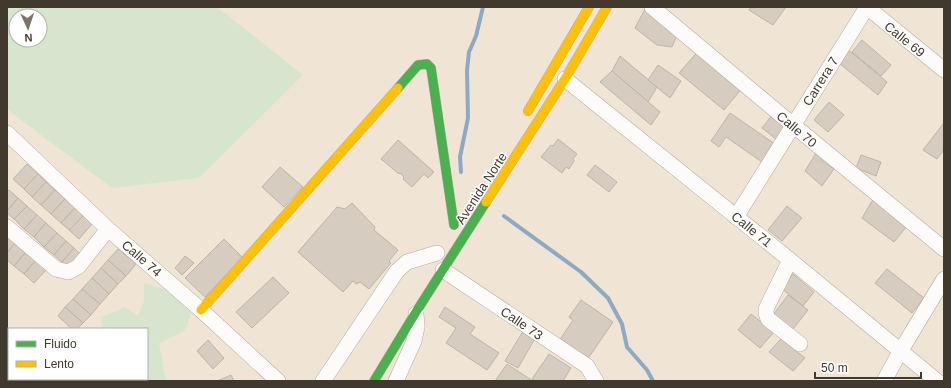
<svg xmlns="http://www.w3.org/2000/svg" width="951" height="388" font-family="Arial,sans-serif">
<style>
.green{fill:#d7e5ce;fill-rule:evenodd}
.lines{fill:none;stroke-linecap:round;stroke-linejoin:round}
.stream{stroke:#8daac5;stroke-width:4}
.building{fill:#d6cdc0;stroke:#beb5a8}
.lane-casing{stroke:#b4ac9f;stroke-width:9}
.street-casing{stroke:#b4ac9f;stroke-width:16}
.fast-casing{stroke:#b4ac9f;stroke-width:10}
.slow-casing{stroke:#b4ac9f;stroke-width:10}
.lane{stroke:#fdfbf9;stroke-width:8}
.street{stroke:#fdfbf9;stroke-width:15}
.fast{stroke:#4caf50;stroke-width:9}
.slow{stroke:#ffc107;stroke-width:9}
.labels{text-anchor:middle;stroke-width:3;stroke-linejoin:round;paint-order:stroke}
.street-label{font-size:13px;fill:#41392d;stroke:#fff}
</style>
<rect width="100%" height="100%" fill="#f0e5d4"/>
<g class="green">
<path d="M7,7H217L303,75L199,178L112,188L13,114L7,108ZM16,16H40V40H16Z"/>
<polygon points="144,283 177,293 194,305 185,331 159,343 166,381 127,381 126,379 147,379 147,329 102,329 101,317 125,307 138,316 144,301"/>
</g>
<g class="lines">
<g class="stream">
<polyline points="461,172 460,157 468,118 467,70 469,52 476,36 483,7"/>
<polyline points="504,216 581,272 608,298 622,324 627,347 647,370 653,381"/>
</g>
</g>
<g class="building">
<polygon points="751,7 786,7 773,25 749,10"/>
<polygon points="645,9 678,33 672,47 657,45 635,28"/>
<polygon points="862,40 891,65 881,76 852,52"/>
<polygon points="847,49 887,82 878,95 839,63"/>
<polygon points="699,50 743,87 724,110 679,73"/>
<polygon points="620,56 657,87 648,102 612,71"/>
<polygon points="658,65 681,81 670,98 648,80"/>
<polygon points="612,71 660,112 651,125 600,82"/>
<polygon points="829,102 844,115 828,132 814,120"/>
<polygon points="730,113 775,144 762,162 726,137 719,147 711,141"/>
<polygon points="773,114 787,125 776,139 762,128"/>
<polygon points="943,124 944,125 944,150 937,159 923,150"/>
<polygon points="558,139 577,154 573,159 574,161 569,169 566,167 562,173 541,157 551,145 553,146"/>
<polygon points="398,140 434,172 428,178 424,174 412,187 403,179 404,177 400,173 399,174 381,159"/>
<polygon points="818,150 822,153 821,160 834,169 822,186 805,171"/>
<polygon points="861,155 881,162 876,176 856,168"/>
<polygon points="27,164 38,174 24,189 13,179"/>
<polygon points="595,165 617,182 609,192 587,175"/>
<polygon points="280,167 303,187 284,207 262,187"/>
<polygon points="38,174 46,182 32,197 24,189"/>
<polygon points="46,182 55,190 41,205 32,197"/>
<polygon points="9,190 18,198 7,211 7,192"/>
<polygon points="55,190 65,199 51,214 41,205"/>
<polygon points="18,198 27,206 14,219 7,213 7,211"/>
<polygon points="874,198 907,226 894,242 862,218"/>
<polygon points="65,199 75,208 61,223 51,214"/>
<polygon points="352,203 375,227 374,230 398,250 389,261 391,263 369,289 360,282 356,284 353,281 343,292 298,252 337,207 345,209"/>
<polygon points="27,206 37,215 24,229 14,219"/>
<polygon points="787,206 802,218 782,241 768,230"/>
<polygon points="75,208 83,216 69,230 61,223"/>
<polygon points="37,215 46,223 34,237 24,229"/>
<polygon points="83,216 92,224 79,239 69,230"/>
<polygon points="46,223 57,233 44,247 34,237"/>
<polygon points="57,233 66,241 54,255 44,247"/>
<polygon points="7,236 15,243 7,253"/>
<polygon points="224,239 243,258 205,297 185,278"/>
<polygon points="66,241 74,248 62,262 54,255"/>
<polygon points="15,243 26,252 14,266 7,260 7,253"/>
<polygon points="74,248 82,256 70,269 62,262"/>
<polygon points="118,249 136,264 126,276 108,260"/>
<polygon points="26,252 36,260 24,274 14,266"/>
<polygon points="185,256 194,263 182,275 175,268"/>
<polygon points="36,260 47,269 34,283 24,274"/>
<polygon points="108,260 126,276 118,284 101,268"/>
<polygon points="101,268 118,284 109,294 92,278"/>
<polygon points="887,269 924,298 912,313 875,283"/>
<polygon points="793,274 814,292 803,306 781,288"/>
<polygon points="273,277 289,293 252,328 236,312"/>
<polygon points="92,278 109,294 100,304 82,289"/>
<polygon points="82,289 100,304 91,315 73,299"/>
<polygon points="788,295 808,310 793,329 773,315"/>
<polygon points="73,299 91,315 83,323 65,307"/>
<polygon points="581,300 613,322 587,360 559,341 573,320 569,317"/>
<polygon points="65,307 83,323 77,329 72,329 58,316"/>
<polygon points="445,307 475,327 470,334 499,353 487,370 446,343 456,328 439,317"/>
<polygon points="751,314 774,332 760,348 738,330"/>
<polygon points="525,328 537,335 518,368 505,361"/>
<polygon points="781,339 805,358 793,371 769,352"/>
<polygon points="208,340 224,358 213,369 197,351"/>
<polygon points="549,354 571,368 563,381 536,381 532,379"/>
<polygon points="507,364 533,381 495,381"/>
<polygon points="231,375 234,381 217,381"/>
</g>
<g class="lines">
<defs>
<g id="lane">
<polyline points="111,379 114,381"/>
<polyline points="39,381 43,379"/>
</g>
<g id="street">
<polyline points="652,7 793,125 944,249"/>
<polyline points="867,7 944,70"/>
<polyline points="565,79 790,260 937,381"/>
<polyline points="7,133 108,229 201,310 278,381"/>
<polyline points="736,217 867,7"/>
<polyline points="7,227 56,269 68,272 78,267 108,229"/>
<polyline points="790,260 766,309 766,313 768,319 800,344"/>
<polyline points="443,270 587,366 596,381"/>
<polyline points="323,381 397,271 407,262 437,253"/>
<polyline points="396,381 414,341 417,327 416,314"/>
<polyline points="884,381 900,352 944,279"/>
</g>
<g id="fast">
<polyline points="398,88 418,65 427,64 431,68 454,225"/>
<polyline points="374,381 416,312 486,202"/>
</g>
<g id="slow">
<polyline points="528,111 589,7"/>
<polyline points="486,202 565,79 607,7"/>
<polyline points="201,310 398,88"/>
</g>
</defs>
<use href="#lane" class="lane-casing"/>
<use href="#street" class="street-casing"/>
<use href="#fast" class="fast-casing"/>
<use href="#slow" class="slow-casing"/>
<use href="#lane" class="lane"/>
<use href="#street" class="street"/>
<use href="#fast" class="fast"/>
<use href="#slow" class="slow"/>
</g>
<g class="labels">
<g class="street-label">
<text transform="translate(905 39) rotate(39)" y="5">Calle 69</text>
<text transform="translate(820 81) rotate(-58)" y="5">Carrera 7</text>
<text transform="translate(797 129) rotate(40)" y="5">Calle 70</text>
<text transform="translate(481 188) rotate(-57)" y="5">Avenida Norte</text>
<text transform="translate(752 229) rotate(39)" y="5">Calle 71</text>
<text transform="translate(142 258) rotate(41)" y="5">Calle 74</text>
<text transform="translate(522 323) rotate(34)" y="5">Calle 73</text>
</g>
</g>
<rect width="951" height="388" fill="none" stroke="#41392d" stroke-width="16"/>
<rect x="8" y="328" width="140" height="52" fill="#ffffff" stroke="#b3b0ab"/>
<rect x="16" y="341" width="20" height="6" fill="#4caf50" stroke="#b3b0ab"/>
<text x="44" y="348" font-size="12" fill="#41392d">Fluido</text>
<rect x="16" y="361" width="20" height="6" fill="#ffc107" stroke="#b3b0ab"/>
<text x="44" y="368" font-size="12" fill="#41392d">Lento</text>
<g transform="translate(28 28) rotate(177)"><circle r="19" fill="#ffffff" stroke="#b3b0ab"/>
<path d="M0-3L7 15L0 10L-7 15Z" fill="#7e7567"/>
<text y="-6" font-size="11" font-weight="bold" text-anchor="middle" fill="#41392d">N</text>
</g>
<path d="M815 372v6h106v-6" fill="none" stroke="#41392d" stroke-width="2"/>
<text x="821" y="372" font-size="12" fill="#41392d" stroke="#ffffff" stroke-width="3" paint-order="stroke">50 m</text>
</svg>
